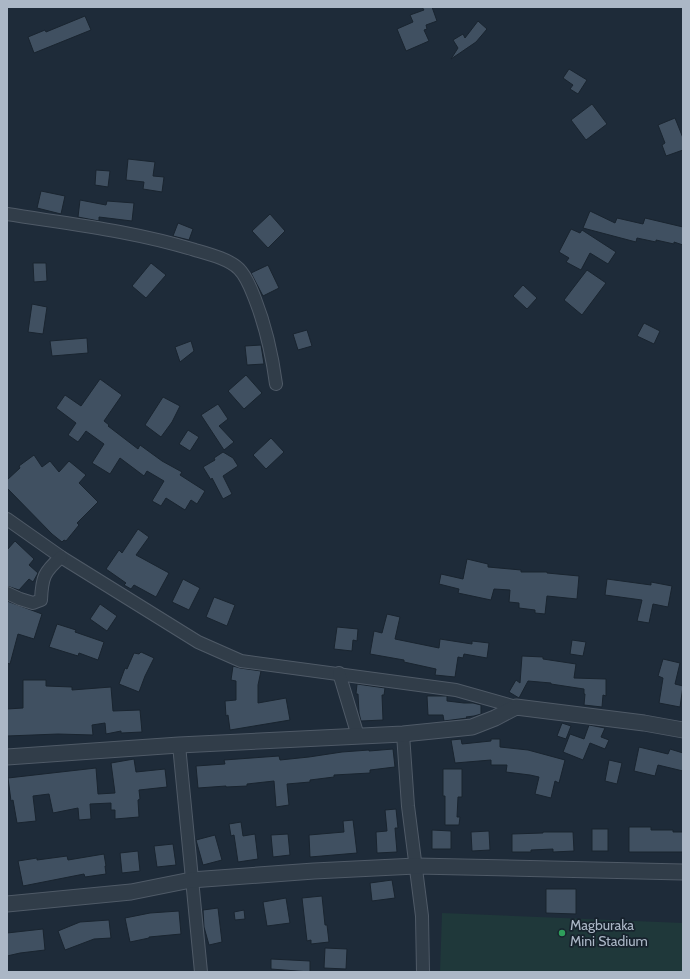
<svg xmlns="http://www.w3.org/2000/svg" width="690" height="979" font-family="Cabin,sans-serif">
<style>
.green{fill:#1f383a}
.building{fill:#405061;stroke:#19242f}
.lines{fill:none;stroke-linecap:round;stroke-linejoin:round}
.minor-casing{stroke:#4f5a67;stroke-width:14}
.tertiary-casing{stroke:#4f5a67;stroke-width:17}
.minor{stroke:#313d49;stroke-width:12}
.tertiary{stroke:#313d49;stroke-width:15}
.leisure-dot{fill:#2e9e5b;stroke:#17222d;stroke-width:1.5}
.labels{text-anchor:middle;stroke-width:3.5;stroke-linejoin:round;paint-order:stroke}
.poi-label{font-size:14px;fill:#abb7c6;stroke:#17222d;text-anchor:start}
</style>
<rect width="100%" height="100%" fill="#1e2b39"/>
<polygon class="green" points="442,913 683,923 682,972 440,972"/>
<g class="building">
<polygon points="422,7 432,7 437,21 426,25 427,29 424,30 429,41 406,51 397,29 413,22 410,15 424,10"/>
<polygon points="85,16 91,30 34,53 28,37 45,30 46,32"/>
<polygon points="478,21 487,29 476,42 451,59 458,48 453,40 463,34 465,38"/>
<polygon points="569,69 587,80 578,94 570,89 573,85 563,78"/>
<polygon points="592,104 607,124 586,140 571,120"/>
<polygon points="675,118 683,138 683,150 666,156 662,145 665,143 658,125"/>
<polygon points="128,159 155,162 153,176 164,177 162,192 143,189 144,182 126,180"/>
<polygon points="96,170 110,171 108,187 95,185"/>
<polygon points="41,191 65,196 61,214 37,208"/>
<polygon points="80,200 106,205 107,201 134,203 132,221 99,217 99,221 78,217"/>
<polygon points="590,211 615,223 617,218 643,224 645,218 683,227 683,245 674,242 674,244 656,240 656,242 637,238 636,242 583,228"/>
<polygon points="270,214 285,231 268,248 252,231"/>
<polygon points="178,223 193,229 189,240 173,236"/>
<polygon points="571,229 580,233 582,230 616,252 608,264 590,253 581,270 566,262 569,258 559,252"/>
<polygon points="33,263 46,263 47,281 34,282"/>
<polygon points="151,263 166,275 146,298 132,286"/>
<polygon points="268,265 279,288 263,296 251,273"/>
<polygon points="587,270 606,283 582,315 564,300"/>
<polygon points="523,285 537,298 527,309 513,296"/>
<polygon points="32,304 47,307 43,334 28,332"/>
<polygon points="644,323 660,331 654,344 637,336"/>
<polygon points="307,330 312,346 298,350 293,334"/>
<polygon points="87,338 88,353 52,356 50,341"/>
<polygon points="191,341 194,351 180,362 175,347"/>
<polygon points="261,345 264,364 247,365 245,346"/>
<polygon points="246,375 262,393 244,409 228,391"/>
<polygon points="100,379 122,395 104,421 109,425 108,426 138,449 140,445 162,461 182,472 180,475 205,491 197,504 191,500 185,510 166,498 161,506 152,501 164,481 147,471 144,476 120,458 110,474 92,463 104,444 86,431 78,442 68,435 76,423 56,408 65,395 81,406"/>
<polygon points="163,397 180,406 172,422 161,437 145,425"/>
<polygon points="218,404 228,419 219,426 234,442 224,450 201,415"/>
<polygon points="188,430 199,437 190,451 179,444"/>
<polygon points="271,438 284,452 266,469 253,455"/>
<polygon points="223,452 233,458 238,466 223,476 232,494 223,499 212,478 211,480 203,467 215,460 214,458"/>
<polygon points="34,455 42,467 50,461 59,472 69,461 86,475 79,483 98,502 77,523 79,525 66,541 64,540 62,542 52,534 7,488 7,480 20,468 19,466"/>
<polygon points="138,529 149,537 136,555 169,573 156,597 134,585 131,589 124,585 126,583 106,569 119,550 122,553"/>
<polygon points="15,541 34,559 29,565 38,573 33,582 29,579 19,590 7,586 7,550"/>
<polygon points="467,559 488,564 488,567 521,570 521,572 547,572 547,573 579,576 577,599 547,596 545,614 535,613 535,610 519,608 519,603 509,602 510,590 494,589 491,600 458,593 459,589 439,584 441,574 463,579"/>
<polygon points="183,579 200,588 189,610 172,602"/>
<polygon points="607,579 651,585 651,582 672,586 668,607 653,604 649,623 637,621 642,600 605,595"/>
<polygon points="214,597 235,605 227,626 206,617"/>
<polygon points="7,601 42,614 34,639 18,634 10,664 7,663"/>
<polygon points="100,604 117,616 107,631 90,619"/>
<polygon points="387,614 400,617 395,639 439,648 440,639 472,644 472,641 489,643 487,658 464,654 463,658 458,657 455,677 435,675 436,669 404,662 404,660 370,654 374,631 382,633"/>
<polygon points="57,624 76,630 75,632 104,642 98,660 79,653 78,656 49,647"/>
<polygon points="337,627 358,629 357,641 353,640 352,651 334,649"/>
<polygon points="572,640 586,642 583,656 570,654"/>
<polygon points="141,652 154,658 145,676 139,692 119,684 125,668 127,669 134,653 139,654"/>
<polygon points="522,656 543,657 543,659 576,664 574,678 606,679 606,696 603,695 602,707 584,705 585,694 584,694 584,689 551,684 551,683 528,681 519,698 509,692 516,680 520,683"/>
<polygon points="663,659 680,663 675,684 683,686 680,707 659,703 663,678 658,676"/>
<polygon points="233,666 240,668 261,671 258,685 258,703 286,698 290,720 230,730 228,715 226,716 225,701 236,700 236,681 231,680"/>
<polygon points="23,680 46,680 46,686 72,687 72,690 111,687 113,711 140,710 142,732 121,733 121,731 106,734 105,723 92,725 93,735 58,734 7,736 7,709 23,708"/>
<polygon points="357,684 385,688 384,695 382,695 383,720 361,721 359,713 358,694 356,694"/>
<polygon points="427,696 447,696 447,701 464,703 473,703 481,705 481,714 474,716 466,717 467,718 444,721 443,715 428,715"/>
<polygon points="562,723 571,726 566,739 557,736"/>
<polygon points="589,725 605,728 601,737 609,740 605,749 590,743 583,760 563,752 570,734 584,739"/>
<polygon points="461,739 462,744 491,741 491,739 500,739 500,747 528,750 565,760 559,783 555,781 551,798 535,794 539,777 530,775 506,772 507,765 491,765 491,760 455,763 451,740"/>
<polygon points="639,747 668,754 670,749 683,753 683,771 658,765 655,776 634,771"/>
<polygon points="393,749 395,767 370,770 370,773 334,775 334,777 310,780 310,782 287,784 289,805 276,807 274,781 247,784 247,786 226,787 226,786 198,788 196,766 225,764 224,760 279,756 280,760 309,757 342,752 369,750 369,751"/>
<polygon points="134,759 136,772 165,769 167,787 139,790 140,799 138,800 139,817 115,819 115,810 111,810 111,803 90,804 91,819 79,820 78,808 53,813 49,794 33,796 36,821 17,823 13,800 11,801 8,778 96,768 98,794 115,793 111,763"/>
<polygon points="609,760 622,763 617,784 605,781"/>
<polygon points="443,769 462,769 462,797 458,797 457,817 460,817 459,825 445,825 445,796 443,796"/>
<polygon points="396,809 398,828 395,828 397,852 377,853 376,832 387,831 385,810"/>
<polygon points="353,820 357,853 310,857 309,835 344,832 343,821"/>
<polygon points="241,822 243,836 255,834 258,859 238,862 234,835 231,836 229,824"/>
<polygon points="629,827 651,827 651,830 673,830 673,832 683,832 683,852 629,852"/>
<rect x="592" y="829" width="16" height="22"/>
<polygon points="432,830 451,831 451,849 432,849"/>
<polygon points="489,831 490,850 472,851 471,832"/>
<polygon points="543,832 573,832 574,851 553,852 553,849 531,850 531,852 512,852 512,834 543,833"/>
<polygon points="288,834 290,855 273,857 271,835"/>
<polygon points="215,835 222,860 203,865 196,840"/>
<polygon points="173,844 176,865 157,867 154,846"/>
<polygon points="138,851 140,871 122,873 120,853"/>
<polygon points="104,854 106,866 105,866 106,874 85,877 84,874 23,886 18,861 37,858 37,860 67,856 68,860"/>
<polygon points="392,880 395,898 372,901 370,883"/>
<polygon points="546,889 576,889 576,914 546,913"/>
<polygon points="322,896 325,925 327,925 329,942 311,944 311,940 307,941 302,898"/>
<polygon points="286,898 290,923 267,926 263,902"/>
<polygon points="218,908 222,942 209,945 204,927 203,910"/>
<polygon points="244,910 245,919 235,920 234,912"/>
<polygon points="179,911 181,934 149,937 149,938 130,942 125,918 150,913"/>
<polygon points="109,920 111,938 94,939 65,950 58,931 80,922"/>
<polygon points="43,929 45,950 20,953 7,956 7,933"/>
<polygon points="325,948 347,949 346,969 324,968"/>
<polygon points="271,959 310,961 310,972 271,969"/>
</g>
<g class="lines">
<defs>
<g id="minor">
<path d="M7,214C70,224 134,231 195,250C209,254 229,259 239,269C247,277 251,289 255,299C266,327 272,354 276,384"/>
<polyline points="7,519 61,557 198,642 241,661 456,690 516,707"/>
<path d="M7,593L20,599L33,603L41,600C42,577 44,572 61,557"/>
<polyline points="339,673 358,736"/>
<polyline points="403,734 408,806 422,916 423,972"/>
<polyline points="179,745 201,972"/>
</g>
<g id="tertiary">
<polyline points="7,757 179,745 403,734 472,727 495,718 516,707 644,723 683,730"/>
<polyline points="7,904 131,892 191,880 314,871 416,866 683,872"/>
</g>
</defs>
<use href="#minor" class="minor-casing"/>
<use href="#tertiary" class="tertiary-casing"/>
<use href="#minor" class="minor"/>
<use href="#tertiary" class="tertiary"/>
</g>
<circle class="leisure-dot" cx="562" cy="933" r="4"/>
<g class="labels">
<g class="poi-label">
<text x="570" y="930">Magburaka<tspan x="570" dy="16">Mini Stadium</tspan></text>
</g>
</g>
<rect width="690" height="979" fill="none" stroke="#abb7c6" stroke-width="16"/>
</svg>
